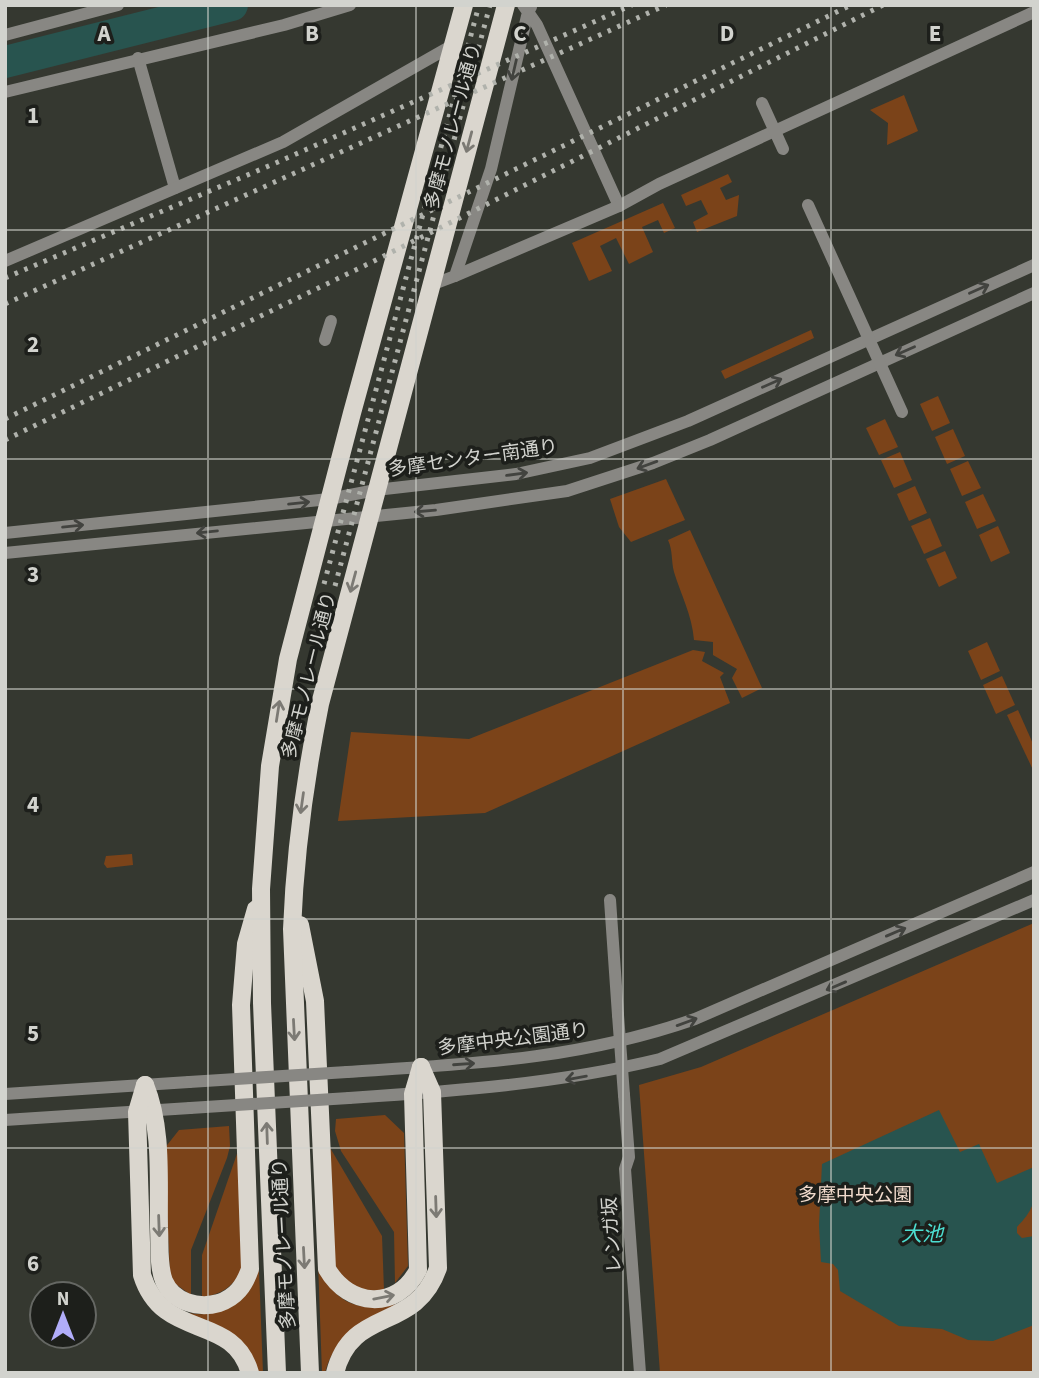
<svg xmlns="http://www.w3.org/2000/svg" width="1039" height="1378" font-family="'Source Sans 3','Noto Sans JP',sans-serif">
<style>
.green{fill:#7b4319}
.water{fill:#28544f}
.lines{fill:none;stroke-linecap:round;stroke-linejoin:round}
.river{stroke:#28544f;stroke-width:32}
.minor{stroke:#888783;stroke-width:12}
.major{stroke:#dad6ce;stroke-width:18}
.rail{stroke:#b0b2ac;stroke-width:5;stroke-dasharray:3.5 7;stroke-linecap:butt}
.minor-bridge{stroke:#888783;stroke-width:12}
.oneway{stroke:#42433f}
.oneway2{stroke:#7c7a74}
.grid{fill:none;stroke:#d2d3ce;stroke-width:2;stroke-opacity:0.55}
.labels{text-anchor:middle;stroke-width:7;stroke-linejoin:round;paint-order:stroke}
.street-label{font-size:19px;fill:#d2d3ce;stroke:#1d1f1b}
.park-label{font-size:19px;fill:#f1dbcd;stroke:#1d1f1b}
.water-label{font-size:21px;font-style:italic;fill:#4cddd0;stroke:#1d1f1b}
.grid-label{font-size:23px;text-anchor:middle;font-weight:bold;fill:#d2d3ce;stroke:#1d1f1b;stroke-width:7;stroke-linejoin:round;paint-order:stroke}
</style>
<rect width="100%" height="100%" fill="#353830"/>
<g class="green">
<polygon points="904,95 918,131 887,145 888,123 870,110"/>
<polygon points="728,174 732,182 720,188 726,200 739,195 737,216 697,232 693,222 708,214 701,200 686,206 681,195"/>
<polygon points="663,203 675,228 664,233 658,220 642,227 653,252 629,264 616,238 600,246 612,271 589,281 572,243"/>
<polygon points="811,330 814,338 725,379 721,371"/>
<polygon points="938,396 950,423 932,431 920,404"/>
<polygon points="885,419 898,447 879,455 866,428"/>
<polygon points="953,429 965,456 947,464 935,437"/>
<polygon points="900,452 912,480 894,488 881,460"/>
<polygon points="968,461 981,488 962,496 950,469"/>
<polygon points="666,479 685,520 631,542 619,527 610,499"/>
<polygon points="915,486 927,513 909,521 897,494"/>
<polygon points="983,494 996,521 977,529 965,502"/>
<polygon points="930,518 942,546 924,554 911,526"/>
<polygon points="998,526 1010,553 991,562 979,535"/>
<path d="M690,530L762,688L742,698L732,678L737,669L713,655V642L694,640C692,615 681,595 674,572C671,560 673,551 668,540Z"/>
<polygon points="945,551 957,578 939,587 926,559"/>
<polygon points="987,642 1000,671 981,680 968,651"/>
<polygon points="693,650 705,652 702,661 724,673 720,677 730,703 485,813 338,821 351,732 469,739"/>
<polygon points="1002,676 1015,705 996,714 983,685"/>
<polygon points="1018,710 1034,746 1034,772 1007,715"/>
<polygon points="132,854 133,865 107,868 104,864 106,856"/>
<polygon points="1034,923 1034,1373 660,1373 639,1085 701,1067"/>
<polygon points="385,1115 404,1133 408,1266 395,1283 394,1232 341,1151 335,1131 336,1119"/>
<polygon points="229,1126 230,1146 227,1158 191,1250 191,1295 174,1283 170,1274 164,1149 179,1130"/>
<path d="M329,1146L382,1236L384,1290C360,1294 342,1282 333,1261Z"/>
<path d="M239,1148L242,1268C235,1286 221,1295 202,1297V1255Z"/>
<path d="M318,1261C333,1310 367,1314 411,1300C374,1316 336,1329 325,1373H322Z"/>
<path d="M259,1270L263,1373H256L187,1316L188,1313C223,1319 246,1301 259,1270Z"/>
</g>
<path class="water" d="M939,1110L960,1152L979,1144L997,1183L1034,1167C1034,1198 1039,1204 1017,1227V1233L1022,1238L1034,1236V1325L993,1341L968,1340L942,1329L899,1326L840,1291L838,1270L833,1264L821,1262L819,1225L822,1164Z"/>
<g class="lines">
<polyline class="river" points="5,62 232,5"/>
<g class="minor">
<polyline points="531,7 528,12 537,25 619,206"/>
<polyline points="5,35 118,5"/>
<polyline points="138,58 175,188"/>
<polyline points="5,92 284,25 350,5"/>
<polyline points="5,261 283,142 453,45"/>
<polyline points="455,276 619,206 659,184 1034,12"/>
<polyline points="431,285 455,276 491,169 528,12 523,5"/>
<polyline points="325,340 331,321"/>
<polyline points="5,533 329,499 376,490 516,474 590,458 688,421 1034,265"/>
<polyline points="5,553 436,510 567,491 653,463 710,440 1034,293"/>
<polyline points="610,900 618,1015"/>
<path d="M347,1072C470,1064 577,1060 695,1019L1034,872"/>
<polyline points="5,1094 189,1082"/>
<polyline points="624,1095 629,1157 625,1169 640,1373"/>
<path d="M349,1098C455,1091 557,1084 660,1059L1034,900"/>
<polyline points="5,1120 190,1108"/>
</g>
<g class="major">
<path d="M300,925L315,1001L327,1269C349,1307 397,1311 418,1270L413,1094L421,1067"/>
<path d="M145,1085C163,1129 158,1181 159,1228C160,1245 158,1266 164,1281C173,1302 198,1309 219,1303C236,1297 244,1286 250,1269L241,1005L246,944L256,909"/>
<path d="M145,1085L137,1112L142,1275C163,1342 233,1312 250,1373"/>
<polyline points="277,1373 262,1003 261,889 270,766 288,659 352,413 464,5"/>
<path d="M310,1373L292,929C295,852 305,779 320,704L506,5"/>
<path d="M335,1373C352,1305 415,1334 438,1268L432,1092L421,1067"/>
</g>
<g class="rail">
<polyline points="5,278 278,162 632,5"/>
<polyline points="5,304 666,5"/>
<polyline points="5,419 851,5"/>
<polyline points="5,440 372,262 883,5"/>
<polyline points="324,584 479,5"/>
<polyline points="335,586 490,5"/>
</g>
<g class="minor-bridge">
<polyline points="762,103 783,149"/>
<polyline points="808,205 902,412"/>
<polyline points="618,1015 624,1095"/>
<polyline points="189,1082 347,1072"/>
<polyline points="190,1108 349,1098"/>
</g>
</g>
<defs><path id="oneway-shaft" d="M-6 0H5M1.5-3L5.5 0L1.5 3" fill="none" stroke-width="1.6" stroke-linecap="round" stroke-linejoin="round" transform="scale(1.75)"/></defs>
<g class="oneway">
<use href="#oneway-shaft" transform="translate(514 70) rotate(103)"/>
<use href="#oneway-shaft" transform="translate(979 289) rotate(-24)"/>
<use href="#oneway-shaft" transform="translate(905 351) rotate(156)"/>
<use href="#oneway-shaft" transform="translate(772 383) rotate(-24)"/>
<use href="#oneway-shaft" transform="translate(647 465) rotate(160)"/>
<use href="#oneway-shaft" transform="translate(517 474) rotate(-8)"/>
<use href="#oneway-shaft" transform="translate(299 503) rotate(-6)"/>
<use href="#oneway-shaft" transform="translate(425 511) rotate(175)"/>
<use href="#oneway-shaft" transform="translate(73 526) rotate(-6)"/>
<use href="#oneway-shaft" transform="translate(207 532) rotate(174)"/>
<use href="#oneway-shaft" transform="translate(896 932) rotate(-23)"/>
<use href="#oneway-shaft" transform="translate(836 986) rotate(157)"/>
<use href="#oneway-shaft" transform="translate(687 1022) rotate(-20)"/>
<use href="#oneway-shaft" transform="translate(464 1064) rotate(-4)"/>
<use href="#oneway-shaft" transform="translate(576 1078) rotate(170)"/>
</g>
<g class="oneway2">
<use href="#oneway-shaft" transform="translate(469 142) rotate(105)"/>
<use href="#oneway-shaft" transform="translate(353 582) rotate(105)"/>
<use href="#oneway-shaft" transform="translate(278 711) rotate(-81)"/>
<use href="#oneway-shaft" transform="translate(302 803) rotate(98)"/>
<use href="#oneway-shaft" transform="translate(294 1030) rotate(87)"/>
<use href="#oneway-shaft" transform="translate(267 1133) rotate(-92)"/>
<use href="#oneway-shaft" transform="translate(436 1207) rotate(88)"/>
<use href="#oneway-shaft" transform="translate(159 1226) rotate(88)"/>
<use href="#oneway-shaft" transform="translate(304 1258) rotate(87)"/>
<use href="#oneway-shaft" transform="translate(384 1297) rotate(-11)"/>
</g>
<path class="grid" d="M208,5V1373M416,5V1373M623,5V1373M831,5V1373M5,230H1034M5,459H1034M5,689H1034M5,919H1034M5,1148H1034"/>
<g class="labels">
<g class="street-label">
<text transform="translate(452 126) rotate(-75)" y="7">多摩モノレール通り</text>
<text transform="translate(473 457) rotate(-8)" y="7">多摩センター南通り</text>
<text transform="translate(308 675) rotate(-76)" y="7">多摩モノレール通り</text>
<text transform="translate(513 1038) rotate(-7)" y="7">多摩中央公園通り</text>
<text transform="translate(611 1235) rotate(-94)" y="7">レンガ坂</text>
<text transform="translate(283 1244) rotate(-93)" y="7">多摩モノレール通り</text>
</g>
<g class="park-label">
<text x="855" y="1201">多摩中央公園</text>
</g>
<g class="water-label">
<text x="922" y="1241">大池</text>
</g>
</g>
<g class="grid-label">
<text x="104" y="41">A</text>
<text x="312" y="41">B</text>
<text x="520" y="41">C</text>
<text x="727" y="41">D</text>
<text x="935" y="41">E</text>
<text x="33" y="123">1</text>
<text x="33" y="352">2</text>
<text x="33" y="582">3</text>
<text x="33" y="812">4</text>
<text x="33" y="1041">5</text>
<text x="33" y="1271">6</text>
</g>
<rect width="1039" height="1378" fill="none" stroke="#d2d3ce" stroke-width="14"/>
<g transform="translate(63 1315)"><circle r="33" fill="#1d1f1b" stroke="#656763" stroke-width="2"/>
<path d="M0-5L12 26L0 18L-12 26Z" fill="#b1adfa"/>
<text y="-10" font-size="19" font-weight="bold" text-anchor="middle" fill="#d2d3ce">N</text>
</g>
</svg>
